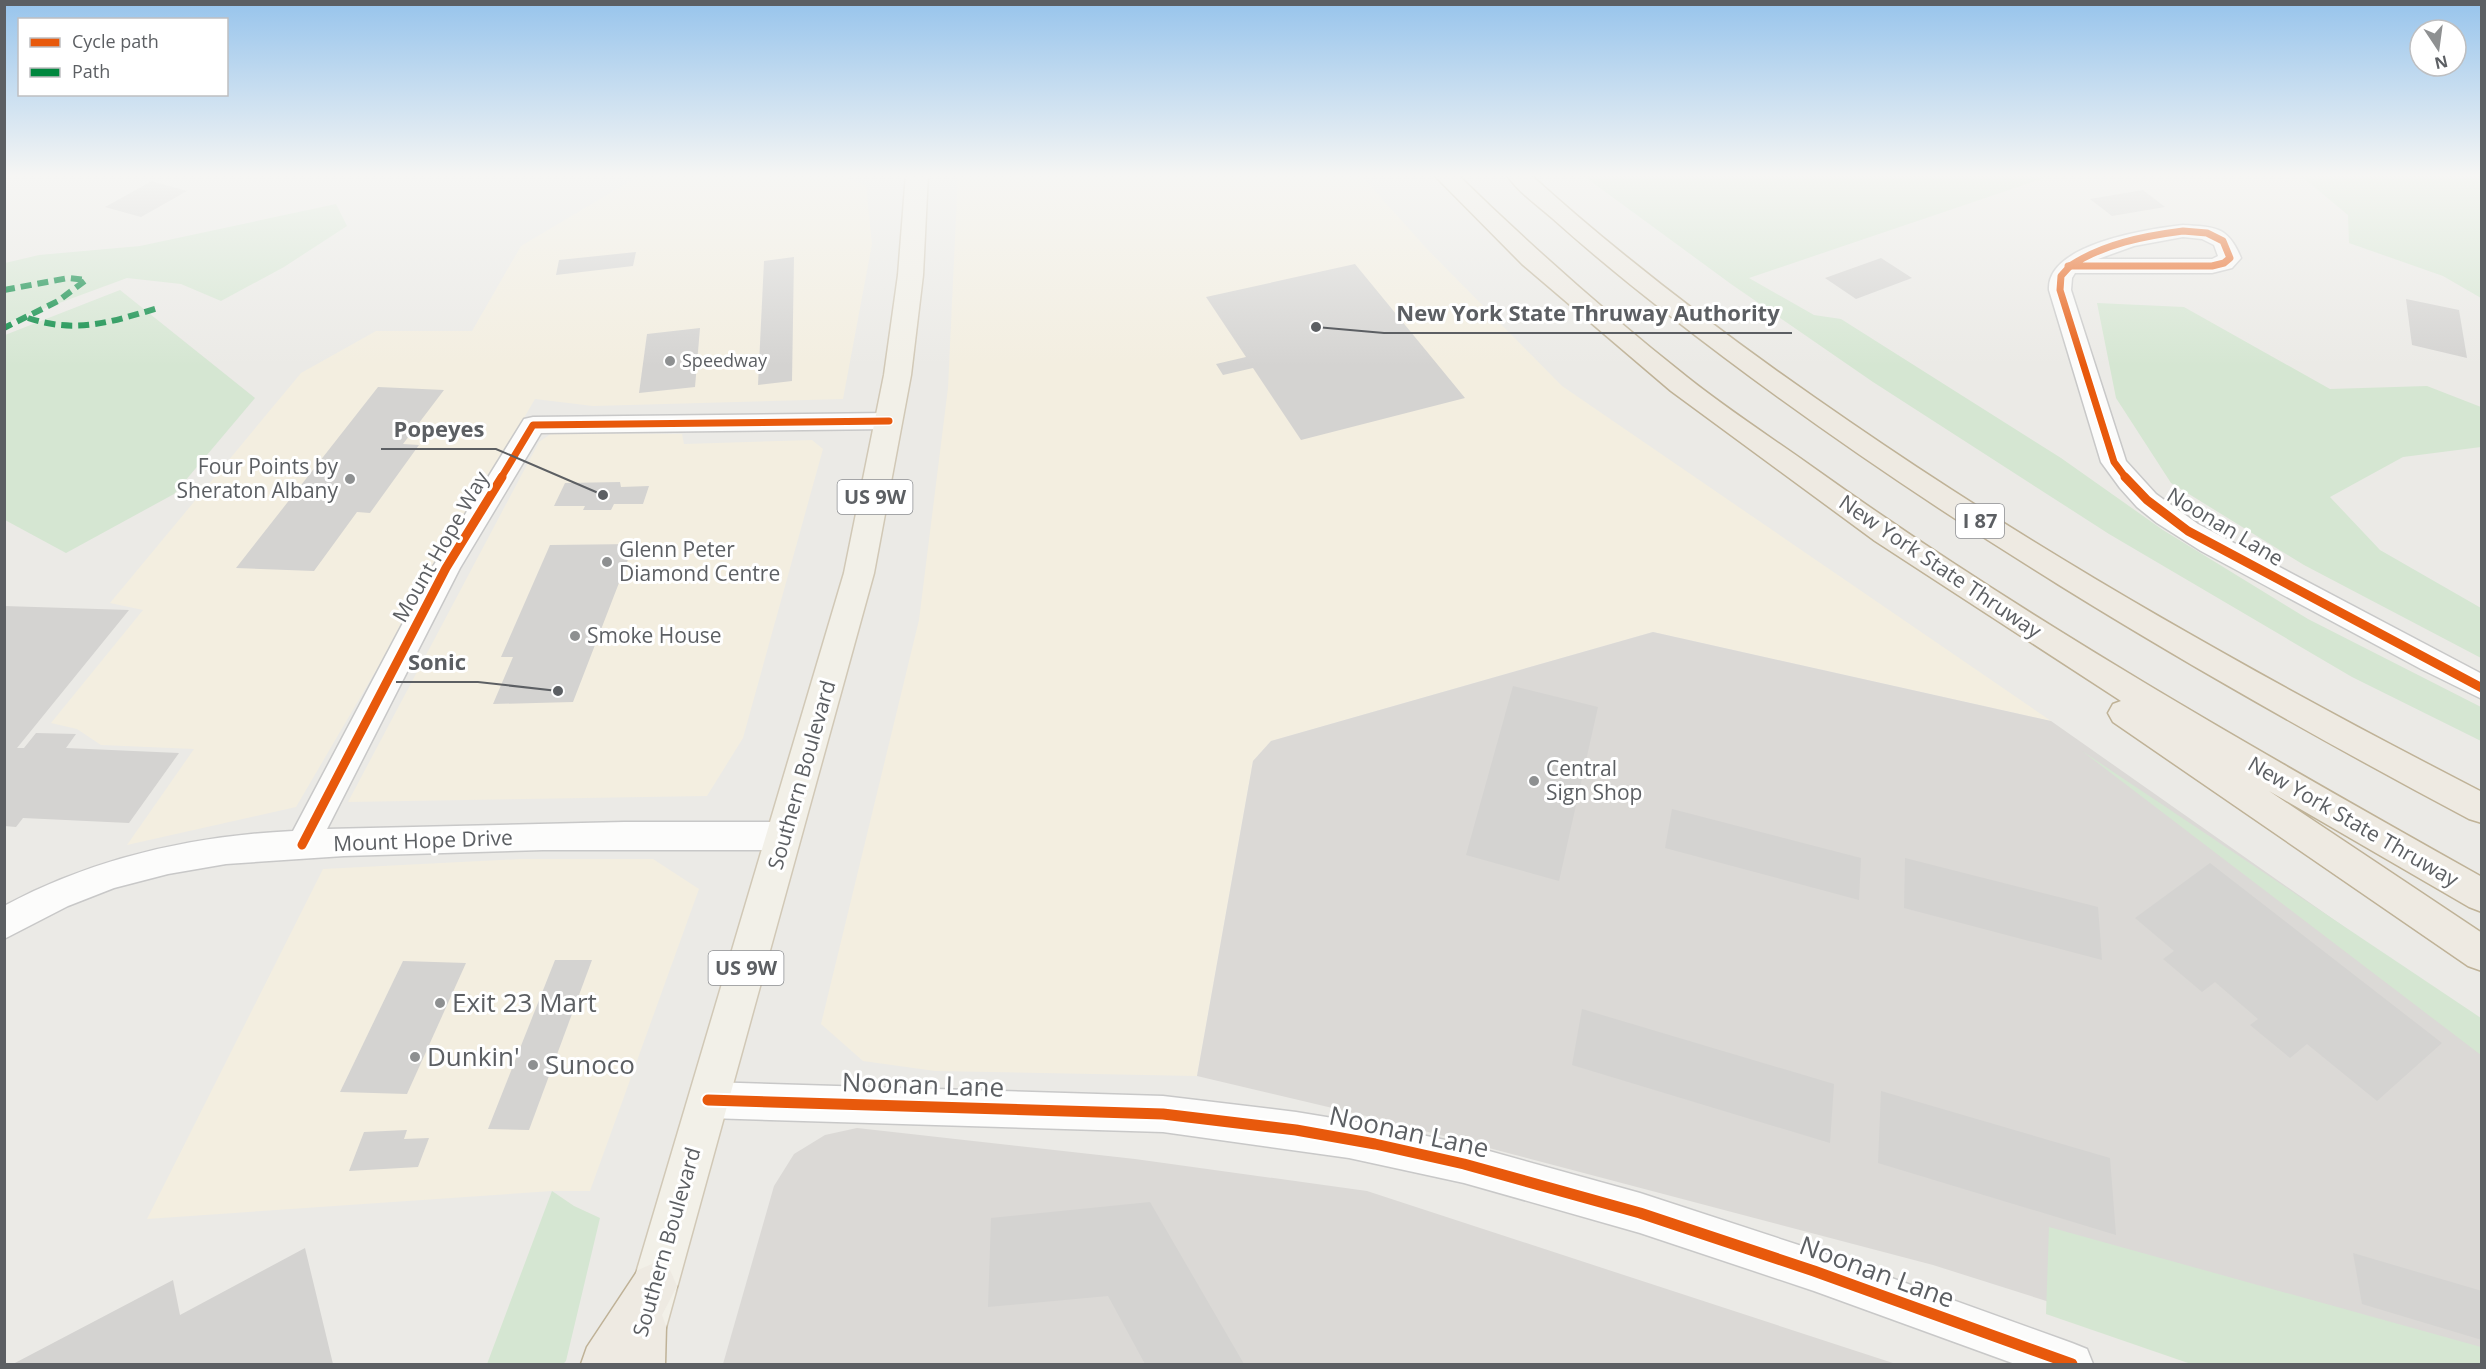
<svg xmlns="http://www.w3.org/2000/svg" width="2486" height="1369" font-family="'Open Sans',sans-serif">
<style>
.commercial{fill:#f3eee0}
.industrial{fill:#dbd9d6}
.green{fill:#d5e6d2}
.building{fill:#d4d3d1}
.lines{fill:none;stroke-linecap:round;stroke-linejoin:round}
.street-casing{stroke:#c8c8c8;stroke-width:3}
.primary-casing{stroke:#d1c8b6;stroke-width:3}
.highway-casing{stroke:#bfb297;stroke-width:3}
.street{fill:#fcfcfb;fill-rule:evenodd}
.primary{fill:#f2f0e8;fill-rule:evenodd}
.highway{fill:#eeeae2;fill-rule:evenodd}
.quiet{stroke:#00873e;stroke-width:6;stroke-dasharray:11 6;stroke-linecap:butt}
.cycleway-far2-casing{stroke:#fff;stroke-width:10}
.cycleway-far1-casing{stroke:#fff;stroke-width:13}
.cycleway-casing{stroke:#fff;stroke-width:15}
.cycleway-far2{stroke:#e8590c;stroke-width:7}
.cycleway-far1{stroke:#e8590c;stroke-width:9}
.cycleway{stroke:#e8590c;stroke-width:11}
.poi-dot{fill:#8e9091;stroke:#fff;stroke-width:2}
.labels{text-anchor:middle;stroke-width:6;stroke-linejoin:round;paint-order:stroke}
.far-poi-label{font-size:18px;fill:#5c5f63;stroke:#fff;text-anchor:start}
.shield{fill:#fff;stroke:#8d8f92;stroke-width:1.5}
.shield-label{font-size:20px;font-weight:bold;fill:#5c5f63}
.poi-label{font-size:21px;fill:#5c5f63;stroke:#fff;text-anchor:start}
.street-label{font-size:21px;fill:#5c5f63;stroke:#fff}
.near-poi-label{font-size:26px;fill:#5c5f63;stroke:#fff;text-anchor:start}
.near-street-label{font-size:26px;fill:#5c5f63;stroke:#fff}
.leader{fill:none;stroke:#5c5f63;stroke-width:2}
.callout-dot{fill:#5c5f63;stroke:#fff;stroke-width:2}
.callout-label{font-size:22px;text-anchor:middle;font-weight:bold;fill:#5c5f63;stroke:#fff;stroke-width:6;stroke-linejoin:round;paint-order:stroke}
</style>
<rect width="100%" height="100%" fill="#ebeae6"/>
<g class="commercial">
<polygon points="642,174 832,174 866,185 872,244 843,399 593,406 535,399 296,807 127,845 194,749 101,745 77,729 51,723 143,610 110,603 301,373 376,331 472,331 521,246"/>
<polygon points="958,174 1360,174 1427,249 1562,386 2051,721 1653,632 1271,741 1253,761 1197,1076 935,1071 863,1061 821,1024 919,620 948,388"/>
<polygon points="552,433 682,434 684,444 812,440 823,449 743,738 707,796 348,802 539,442"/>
<polygon points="521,859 653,859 699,889 590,1191 552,1191 147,1219 323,869"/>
</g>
<g class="industrial">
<polygon points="1653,632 2051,721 2481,1023 2481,1364 2245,1364 1933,1265 1379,1119 1197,1076 1253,761 1271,741"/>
<polygon points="857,1128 1135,1159 1367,1191 1896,1364 723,1364 774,1186 794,1154 825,1135"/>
</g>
<g class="green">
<polygon points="1581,174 2056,174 1749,278 1814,315 1841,319 2061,458 2163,530 2308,619 2481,707 2481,741 2352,677 2109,534 1873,382 1731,284"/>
<polygon points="2295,174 2481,174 2481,298 2443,276 2349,243 2348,215 2301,176"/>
<polygon points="336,204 347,226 284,267 221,301 181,284 127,278 5,323 5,263 39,255 140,246"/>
<polygon points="120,290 255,398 174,494 66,553 5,520 5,335"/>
<polygon points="2097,303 2184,307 2330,389 2427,386 2481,407 2481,447 2403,457 2330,497 2380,550 2481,608 2481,658 2304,565 2171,483 2116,398"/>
<polygon points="2082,751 2481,1018 2481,1055"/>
<polygon points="552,1191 574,1206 600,1218 566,1361 563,1364 487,1364"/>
<polygon points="2049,1227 2481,1347 2481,1364 2191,1364 2046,1314"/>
</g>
<g class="building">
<polygon points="152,181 187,191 141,217 105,207"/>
<polygon points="2143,190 2165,207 2112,216 2090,199"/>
<polygon points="636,252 633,266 556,275 559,260"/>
<polygon points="794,257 792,381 758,385 764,261"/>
<polygon points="1881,258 1912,278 1856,299 1825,278"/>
<polygon points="1355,264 1465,398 1301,440 1253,368 1223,375 1216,364 1246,357 1206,297"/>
<polygon points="2406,299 2459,310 2467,358 2412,345"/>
<polygon points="700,328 695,387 639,393 647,334"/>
<polygon points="378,387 444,390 403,444 419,445 370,513 357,512 314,571 236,568"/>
<polygon points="620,482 621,487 649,486 643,504 614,504 611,510 583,510 585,506 554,506 565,483"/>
<polygon points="634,544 573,702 493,704 513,657 501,657 550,545"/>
<polygon points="4,606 129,610 17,748 24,748 36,733 76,734 66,748 179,753 129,823 23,818 16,827 4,826"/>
<polygon points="1513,686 1598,707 1559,881 1466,855"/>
<polygon points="1672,809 1861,858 1859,900 1665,848"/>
<polygon points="1905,858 2098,907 2102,960 1904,908"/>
<polygon points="2210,863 2442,1043 2377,1101 2307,1044 2290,1058 2250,1025 2258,1019 2215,982 2202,992 2163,959 2174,951 2135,918"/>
<polygon points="555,960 592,960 529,1130 488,1129"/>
<polygon points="403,961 466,963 407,1094 340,1092"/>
<polygon points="1582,1009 1834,1084 1830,1143 1572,1065"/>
<polygon points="1881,1091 2110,1158 2116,1235 1878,1163"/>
<polygon points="407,1130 404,1139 429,1138 418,1167 349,1171 364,1132"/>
<polygon points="1150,1202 1244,1364 1145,1364 1108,1296 988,1307 991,1218"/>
<polygon points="305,1248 333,1364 13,1364 173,1280 180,1315"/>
<polygon points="2353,1253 2482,1291 2482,1340 2362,1304"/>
</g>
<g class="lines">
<defs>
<g id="street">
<path d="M2183,225C2215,227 2228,226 2241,258L2232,268L2212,273H2075L2072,278L2071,290L2126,461L2156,494L2198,524L2482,674V699L2421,669L2201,551L2157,523L2137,507L2120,488L2101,462L2049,290C2046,244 2148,229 2183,225ZM2183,237L2202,239L2214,245L2218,256L2212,259H2098L2134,246Z"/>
<path d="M889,413L898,415L901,421L898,427L889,429L541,433L460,568L327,829L624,822H785L797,826L801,836L797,846L785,850H543L344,856L226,864L168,874L114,888L68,906L4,939V906C94,858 191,836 293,831L432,568L524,419L533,417Z"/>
<polygon points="708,1082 1163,1096 1296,1112 1375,1125 1464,1144 1640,1193 1814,1250 2072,1343 2087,1349 2093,1364 2015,1364 1814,1291 1640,1233 1464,1183 1349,1158 1163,1132 708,1118 695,1113 689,1100 695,1087"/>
</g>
<polygon id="primary" points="906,174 928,174 923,275 911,375 874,573 656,1364 609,1364 844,573 884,375 898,275"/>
<g id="highway">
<path d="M1433,174H1457C1530,245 1606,313 1687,377C1727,409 1772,438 1814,468C2027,620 2254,749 2482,877V912L2469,907L2269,791L2482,933V971L2468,966L2113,722L2108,713L2113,704L2121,701L1875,541L1671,391L1522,264Z"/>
<path d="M1506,174H1530C1630,265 1739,346 1850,422C2052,561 2265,680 2482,792V823L2469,819C2191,671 1919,510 1669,315C1629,284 1590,252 1552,218C1537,205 1517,191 1506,174Z"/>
<polygon points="654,1263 670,1270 677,1286 662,1315 666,1326 665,1364 581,1364 587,1347 638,1270"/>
</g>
</defs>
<use href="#street" class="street-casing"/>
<use href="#primary" class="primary-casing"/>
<use href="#highway" class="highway-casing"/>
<use href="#street" class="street"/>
<use href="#primary" class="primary"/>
<use href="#highway" class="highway"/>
<g class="quiet">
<polyline points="4,290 68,278 86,280 58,301 4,328"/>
<path d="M28,318C76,334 111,322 158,308"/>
</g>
<defs>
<g id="cycleway-far2">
<path d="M2183,231L2207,233L2223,241L2230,258L2224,263L2212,266H2070C2103,244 2144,236 2183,231Z"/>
<polyline points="2068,266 2070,266"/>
<polyline points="2070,266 2061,276 2060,290 2114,462 2126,478"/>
<polyline points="501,478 533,425 889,421"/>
</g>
<g id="cycleway-far1">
<polyline points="2125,477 2147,500 2188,531 2482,688"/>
<polyline points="302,845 446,568 502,477"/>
</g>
<polyline id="cycleway" points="708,1100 1163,1114 1296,1130 1375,1144 1464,1164 1640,1213 1814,1271 2072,1364"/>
</defs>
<use href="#cycleway-far2" class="cycleway-far2-casing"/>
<use href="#cycleway-far1" class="cycleway-far1-casing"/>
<use href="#cycleway" class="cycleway-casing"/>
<use href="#cycleway-far2" class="cycleway-far2"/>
<use href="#cycleway-far1" class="cycleway-far1"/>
<use href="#cycleway" class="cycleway"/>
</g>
<linearGradient id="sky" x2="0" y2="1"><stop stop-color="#97c4ec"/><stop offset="0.48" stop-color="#f6f6f4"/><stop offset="1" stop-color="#f6f6f4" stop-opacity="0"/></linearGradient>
<rect width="2486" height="366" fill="url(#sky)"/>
<g class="poi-dot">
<circle cx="670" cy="361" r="6"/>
<circle cx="350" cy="479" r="6"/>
<circle cx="607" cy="562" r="6"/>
<circle cx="575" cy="636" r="6"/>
<circle cx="1534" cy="781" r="6"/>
<circle cx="440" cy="1003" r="6"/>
<circle cx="415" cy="1057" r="6"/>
<circle cx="533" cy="1065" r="6"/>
</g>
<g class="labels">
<g class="far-poi-label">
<text x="682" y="367">Speedway</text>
</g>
<g class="shield">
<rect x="837.5" y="480" width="75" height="34" rx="4.5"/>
<rect x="1956" y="504" width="48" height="34" rx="4.5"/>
<rect x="708.5" y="951" width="75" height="34" rx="4.5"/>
</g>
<g class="shield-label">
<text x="875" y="504">US 9W</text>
<text x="1980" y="528">I 87</text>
<text x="746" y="975">US 9W</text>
</g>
<g class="poi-label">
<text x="338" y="474" text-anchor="end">Four Points by<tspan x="338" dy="24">Sheraton Albany</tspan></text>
<text x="619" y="557">Glenn Peter<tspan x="619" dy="24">Diamond Centre</tspan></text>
<text x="587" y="643">Smoke House</text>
<text x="1546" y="776">Central<tspan x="1546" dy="24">Sign Shop</tspan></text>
</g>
<g class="street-label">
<text transform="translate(2225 527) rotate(31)" y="7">Noonan Lane</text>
<text transform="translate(441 547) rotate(-60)" y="7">Mount Hope Way</text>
<text transform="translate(1940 567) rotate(34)" y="7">New York State Thruway</text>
<text transform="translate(802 775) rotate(-74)" y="7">Southern Boulevard</text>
<text transform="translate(2353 822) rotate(30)" y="7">New York State Thruway</text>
<text transform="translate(423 841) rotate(-2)" y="7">Mount Hope Drive</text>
<text transform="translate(667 1242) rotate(-74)" y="7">Southern Boulevard</text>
</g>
<g class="near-poi-label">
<text x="452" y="1012">Exit 23 Mart</text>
<text x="427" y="1066">Dunkin'</text>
<text x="545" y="1074">Sunoco</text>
</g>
<g class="near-street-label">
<text transform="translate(923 1085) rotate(2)" y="9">Noonan Lane</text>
<text transform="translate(1409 1132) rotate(12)" y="9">Noonan Lane</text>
<text transform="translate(1877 1272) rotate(20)" y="9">Noonan Lane</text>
</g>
</g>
<path class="leader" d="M1316 327L1384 333H1792M603 495L496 449H381M558 691L478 682H396"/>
<g class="callout-dot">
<circle cx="1316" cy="327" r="6"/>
<circle cx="603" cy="495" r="6"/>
<circle cx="558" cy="691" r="6"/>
</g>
<g class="callout-label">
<text x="1588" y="321">New York State Thruway Authority</text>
<text x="439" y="437">Popeyes</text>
<text x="437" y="670">Sonic</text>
</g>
<rect width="2486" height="1369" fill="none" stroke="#5c5f63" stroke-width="12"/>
<rect x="18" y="18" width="210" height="78" fill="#ffffff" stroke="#bebfc1" stroke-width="1.5"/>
<rect x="30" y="38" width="30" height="9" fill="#e8590c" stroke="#bebfc1" stroke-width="1.5"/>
<text x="72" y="48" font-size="18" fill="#5c5f63">Cycle path</text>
<rect x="30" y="68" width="30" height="9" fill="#00873e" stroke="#bebfc1" stroke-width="1.5"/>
<text x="72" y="78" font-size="18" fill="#5c5f63">Path</text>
<g transform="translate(2438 48) rotate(167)"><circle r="28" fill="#ffffff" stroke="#bebfc1" stroke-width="1.5"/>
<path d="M0-4.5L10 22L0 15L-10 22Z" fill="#8e9091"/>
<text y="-9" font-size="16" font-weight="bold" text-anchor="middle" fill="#5c5f63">N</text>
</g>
</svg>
